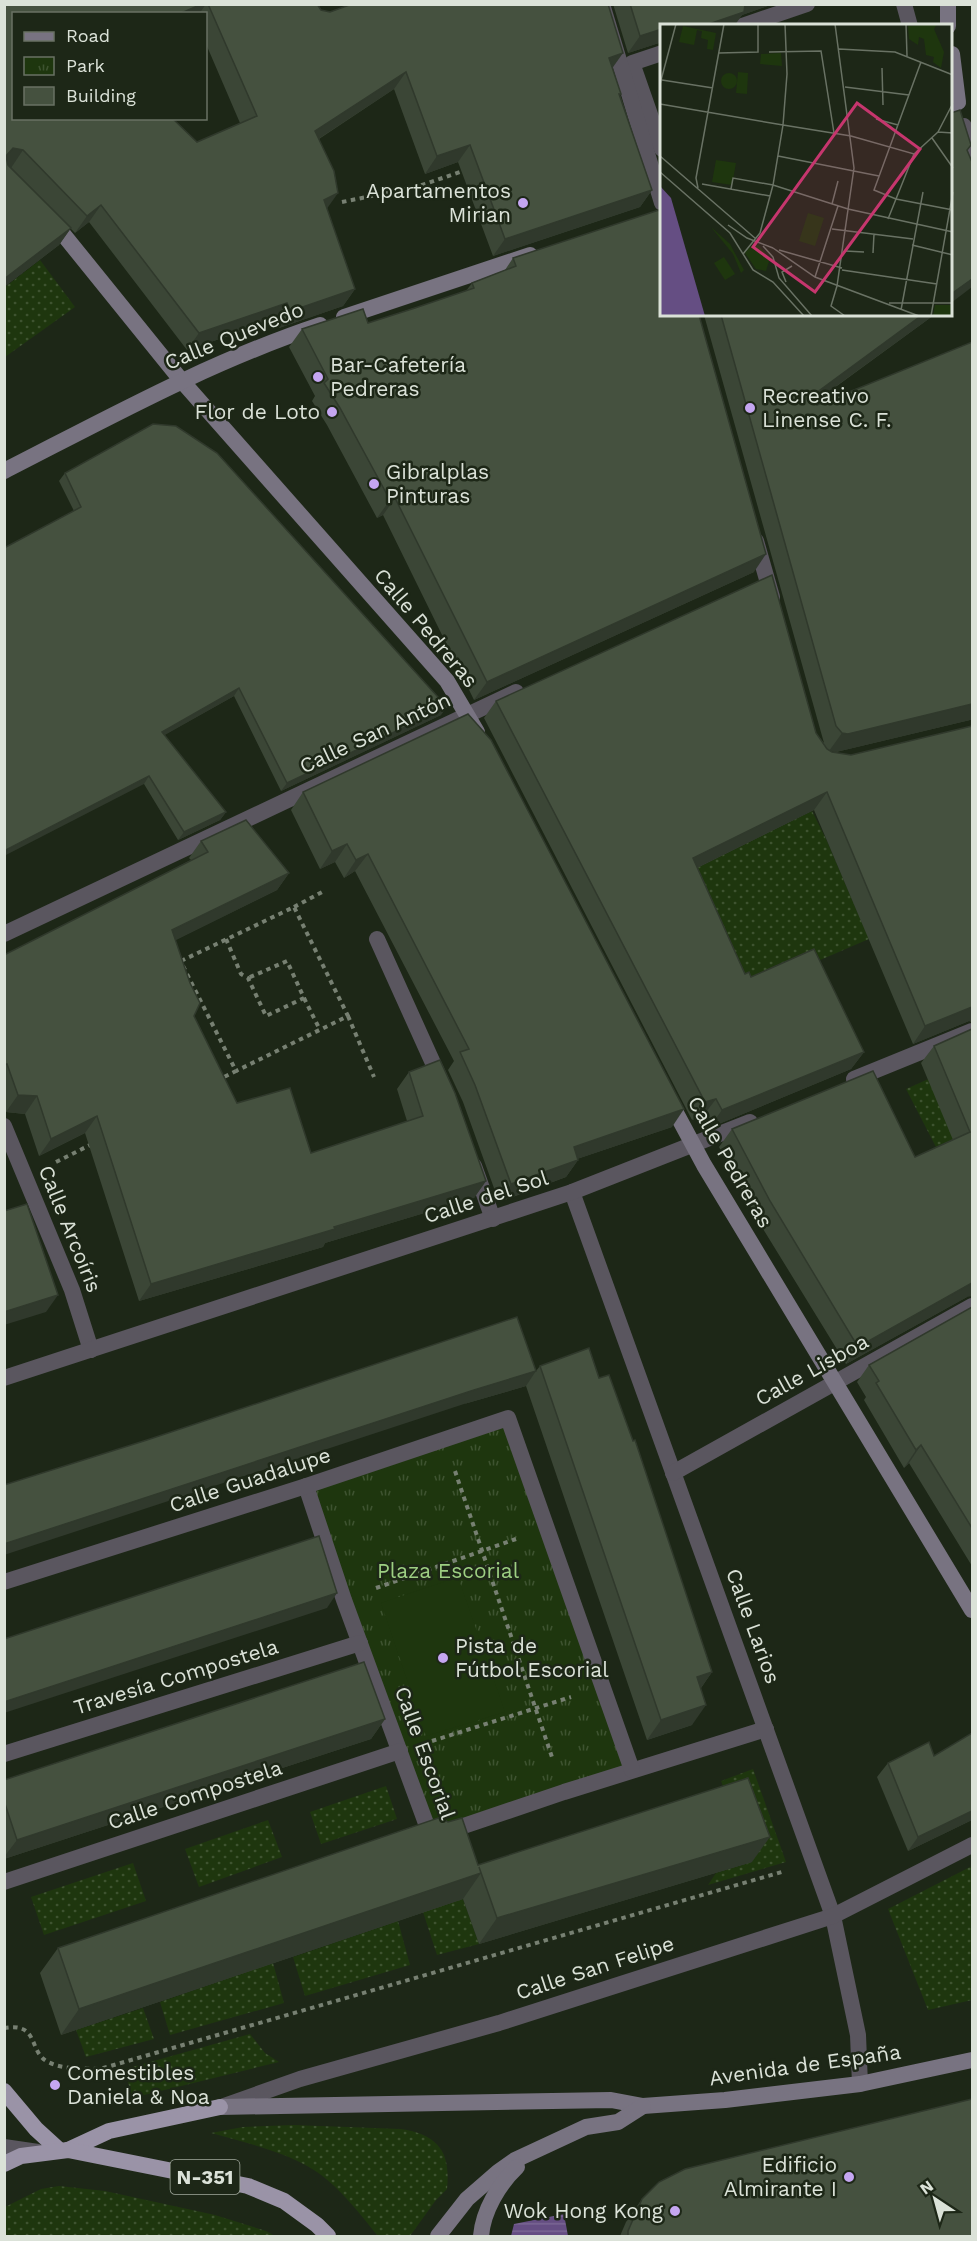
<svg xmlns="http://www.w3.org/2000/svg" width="977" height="2241" font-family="'Work Sans',sans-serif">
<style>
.grass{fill:url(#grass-dots)}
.park{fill:url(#park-tufts)}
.pitch{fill:#1e360e}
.water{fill:url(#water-rules)}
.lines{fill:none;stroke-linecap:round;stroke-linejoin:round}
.path{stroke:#778072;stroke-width:4;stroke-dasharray:4.5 4.5;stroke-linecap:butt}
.pedestrian{stroke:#5a565f;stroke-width:16}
.minor{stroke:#5a565f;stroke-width:16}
.tertiary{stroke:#5a565f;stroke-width:16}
.secondary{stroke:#787381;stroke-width:16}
.trunk{stroke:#9a93a7;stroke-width:16}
.wall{fill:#3b4636;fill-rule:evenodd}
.shaded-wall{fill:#30392c}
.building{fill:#45513f;stroke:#30392c;stroke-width:1.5}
.poi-dot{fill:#c5a6f1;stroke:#1d2717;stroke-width:2}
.labels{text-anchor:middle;stroke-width:5;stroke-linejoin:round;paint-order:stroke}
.shield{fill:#1d2717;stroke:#a2aa9e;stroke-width:1.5}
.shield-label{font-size:20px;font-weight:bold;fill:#dbe2d8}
.poi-label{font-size:21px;fill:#dbe2d8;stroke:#1d2717;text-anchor:start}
.street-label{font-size:21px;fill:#dbe2d8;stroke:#1d2717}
.park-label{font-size:21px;fill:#9dcf82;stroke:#1d2717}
.inset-road{fill:none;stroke:#697264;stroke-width:1.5}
.view{fill:#c6366e;fill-opacity:0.15;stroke:#c6366e;stroke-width:3}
.inset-edge{fill:none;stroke:#dbe2d8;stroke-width:3}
</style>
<defs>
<pattern id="grass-dots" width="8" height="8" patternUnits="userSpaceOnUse" patternTransform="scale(1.5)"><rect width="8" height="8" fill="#1e360e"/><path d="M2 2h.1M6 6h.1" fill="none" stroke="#3e5330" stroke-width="1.8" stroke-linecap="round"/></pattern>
<pattern id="park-tufts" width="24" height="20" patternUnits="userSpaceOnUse" patternTransform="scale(1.5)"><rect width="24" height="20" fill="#1e360e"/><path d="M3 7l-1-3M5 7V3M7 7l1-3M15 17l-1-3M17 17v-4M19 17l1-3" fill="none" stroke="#3e5330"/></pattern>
<pattern id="water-rules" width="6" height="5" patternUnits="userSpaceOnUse" patternTransform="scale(1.5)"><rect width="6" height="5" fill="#654e83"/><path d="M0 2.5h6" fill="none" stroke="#7a6794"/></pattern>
</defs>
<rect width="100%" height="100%" fill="#1d2717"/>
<g class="grass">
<polygon points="40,260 75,307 5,357 5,287"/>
<polygon points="812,811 826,839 869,939 739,995 681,876"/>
<polygon points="944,1072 972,1144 939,1153 906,1089"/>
<polygon points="753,1769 786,1862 708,1885 716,1873 752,1862 721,1781"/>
<polygon points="386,1786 397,1819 321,1844 310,1812"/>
<polygon points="268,1820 282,1857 199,1887 185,1849"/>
<polygon points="133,1863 146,1901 44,1935 31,1897"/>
<polygon points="972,1866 972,2000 928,2010 888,1909"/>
<polygon points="463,1899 479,1944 437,1955 423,1912"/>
<polygon points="398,1921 410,1965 305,1996 293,1957"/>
<polygon points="273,1963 284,2003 170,2035 160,2002"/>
<polygon points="143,2008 154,2039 86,2057 76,2030"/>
<polygon points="250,2034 265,2053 279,2062 132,2098 125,2069"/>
<path d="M293,2125L401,2129C438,2135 451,2151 447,2189L436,2200L410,2236H378C358,2212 337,2183 309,2167C279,2150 243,2142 211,2133L243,2127Z"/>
<polygon points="59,2186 105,2191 215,2215 266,2231 275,2236 5,2236 5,2207 41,2189"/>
</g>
<polygon class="park" points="508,1418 632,1770 431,1837 306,1486"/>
<polygon class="pitch" points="458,1577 505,1712 426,1736 381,1603"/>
<polygon class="water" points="564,2214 568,2236 511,2236 514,2224"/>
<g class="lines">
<g class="path">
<polyline points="342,202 416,187 466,170"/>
<polyline points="294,907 324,891"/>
<polyline points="226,939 241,974 248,978 266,1016 304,998 287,961 248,978"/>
<polyline points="181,961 294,907 348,1016 236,1071"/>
<polyline points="183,966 236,1071 222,1078"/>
<polyline points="304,998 320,1030"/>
<polyline points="348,1016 374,1077"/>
<polyline points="56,1162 92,1144"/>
<polyline points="455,1471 553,1760"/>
<polyline points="376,1588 516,1539"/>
<polyline points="432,1741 571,1697"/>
<path d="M4,2028C40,2022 28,2052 48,2062C64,2070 83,2068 100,2069L782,1872"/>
</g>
<g class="pedestrian">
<polyline points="904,4 910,26"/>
<polyline points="742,26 807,4"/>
<polyline points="662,53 632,63 662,149"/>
<polyline points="4,1126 72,1290 91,1350"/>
<polyline points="306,1486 344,1600 431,1837 564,1792 766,1729"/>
<polyline points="4,1582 306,1486 508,1418 632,1770"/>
<polyline points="4,1754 360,1643"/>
<polyline points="4,1882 400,1751"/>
</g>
<g class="minor">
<polyline points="602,4 662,203"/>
<polyline points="756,541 772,597"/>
<polyline points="4,934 516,692"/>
<polyline points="377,939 442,1083"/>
<polyline points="474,1166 493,1219"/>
<polyline points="572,1192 833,1916 858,2035 860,2084"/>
<polyline points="673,1473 972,1306"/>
<polyline points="224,2106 300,2079 499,2023 833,1916 972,1845"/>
</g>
<g class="tertiary">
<polyline points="964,126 972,158"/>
<polyline points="854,1079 972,1031"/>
<polyline points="4,1378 572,1192 750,1122"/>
<polyline points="4,2147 38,2152"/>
</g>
<g class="secondary">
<polyline points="948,4 948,26"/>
<polyline points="952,54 958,102 952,105"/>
<polyline points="50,221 63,234 181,380 447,681 477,732"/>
<polyline points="344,317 530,255"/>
<path d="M4,471C108,418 209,362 320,325"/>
<polyline points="668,1098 704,1165 972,1610"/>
<polyline points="220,2107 611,2100 643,2106 725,2100 860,2084 972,2060"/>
<polyline points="438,2236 467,2199 498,2172 515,2160 586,2127 618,2122 643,2106"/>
<path d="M481,2236C483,2211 499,2184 517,2167"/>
</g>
<g class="trunk">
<polyline points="4,2091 36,2129 59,2150"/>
<polyline points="68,2150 109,2131 220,2107"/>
<polyline points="4,2164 21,2156 68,2150 248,2186 284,2201 317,2225 328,2236"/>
</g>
</g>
<g class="wall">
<path d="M4,4H325L318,7L321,10L612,68L621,94L620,95L652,190L640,207L493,256L458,162L425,174L394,89L319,139L327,209L355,289L343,306L279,328L275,320L187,350L89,222L75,233L11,168L71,228L59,245L4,287ZM14,14H206V44L240,123L197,142Z"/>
<polygon points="613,4 773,4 742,15 734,26 662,26 662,44 659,43 628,53"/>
<polygon points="513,258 754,572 474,700 383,515 377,518 327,425 312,401 315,396 289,347 302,329 368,323 466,291 472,283 505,270"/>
<polygon points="704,315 934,315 815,402 970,720 836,752 831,751 832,752 851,755 972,726 972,1022 969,1021 913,1044 814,810 697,868 745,974 864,1052 851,1069 709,1128 703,1116 692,1120 484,718 496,701 816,733 824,743"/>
<polygon points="65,473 441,715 281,791 234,696 164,735 226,812 220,820 178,840 144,784 74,511 59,481"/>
<polygon points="303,792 672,1127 577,1159 578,1160 566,1177 499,1202 463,1102 448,1070 454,1061 355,871 344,878 335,862 320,869 291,810"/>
<polygon points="201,841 289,873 277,890 175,940 194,1016 237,1103 311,1153 407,1121 397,1089 409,1072 486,1181 474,1198 325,1243 323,1247 139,1301 85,1133 39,1156 25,1114 6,1112 4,1107 4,955 191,860 189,858"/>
<polygon points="972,1029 967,1297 846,1364 757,1219 719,1147 732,1129 915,1157 953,1140 921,1063 934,1046"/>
<polygon points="972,1307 972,1566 909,1463 904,1468 864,1400 866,1397 857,1382 869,1365"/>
<polygon points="540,1366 599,1378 712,1672 701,1688 692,1725 647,1740 526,1386 464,1404 536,1371"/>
<polygon points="385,1719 371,1739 4,1859 4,1780"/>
<polygon points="934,1756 972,1820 908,1851 877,1777 888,1763"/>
<polygon points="752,1862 479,1944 463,1899 61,2035 40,1973 58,1948 478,1865"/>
<polygon points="642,2199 972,2236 620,2236 626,2222"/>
</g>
<g class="shaded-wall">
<polygon points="202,4 206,4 199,14 179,14"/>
<polygon points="744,4 773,4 742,15 734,26 703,26"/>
<polygon points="662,29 662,44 659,43 628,53 640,36"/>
<polygon points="623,53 611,70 609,58"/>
<polygon points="406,72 394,89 303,149 315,131"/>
<polygon points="470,145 458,162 425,174 437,156"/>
<polygon points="13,148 23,150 11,168 4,166 4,158"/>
<polygon points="652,190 640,207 493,256 505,239"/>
<polygon points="338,193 326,210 324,200"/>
<polygon points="101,205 89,222 75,233 87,216"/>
<polygon points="71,228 59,245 4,287 4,279"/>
<polygon points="972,279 972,287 951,303 951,294"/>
<polygon points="355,289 343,306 279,328 291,311"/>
<polygon points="287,303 275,320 187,350 199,333"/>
<polygon points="922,315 934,315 799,413 812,396"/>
<polygon points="395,498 383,515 377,518 390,500"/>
<polygon points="766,554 754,572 474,700 487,682"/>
<polygon points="239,688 234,696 156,740 162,732"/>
<polygon points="972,704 972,720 970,720 836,752 829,751 842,733"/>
<polygon points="447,707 441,715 281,791 287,783"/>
<polygon points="149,776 144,784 4,856 4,851"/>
<polygon points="827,792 814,810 680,876 693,858"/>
<polygon points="226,812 220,820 178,840 184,832"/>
<polygon points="347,844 335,862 320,869 332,851"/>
<polygon points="368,854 355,871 344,878 356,860"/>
<polygon points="289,873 277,890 160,948 172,930"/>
<polygon points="972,1007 972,1022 969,1021 913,1044 925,1026"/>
<polygon points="864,1052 851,1069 709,1128 722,1110"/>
<polygon points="18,1095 37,1096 25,1114 6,1112"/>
<polygon points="716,1099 703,1116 692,1120 705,1102"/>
<polygon points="684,1109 672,1127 562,1164 574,1147"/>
<polygon points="97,1116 85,1133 39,1156 51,1139"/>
<polygon points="578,1160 566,1177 499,1202 511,1184"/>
<polygon points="486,1181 474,1198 325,1243 323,1247 139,1301 151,1284"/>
<polygon points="972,1283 972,1296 967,1297 846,1364 858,1347"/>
<polygon points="58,1295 46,1312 4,1325 4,1312"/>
<polygon points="536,1371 526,1386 464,1404 4,1555 4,1544 474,1390"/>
<polygon points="921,1445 909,1463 904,1468 916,1450"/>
<polygon points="337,1593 327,1608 4,1713 4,1702"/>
<polygon points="712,1672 698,1692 697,1677"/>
<polygon points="706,1705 692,1725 647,1740 661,1720"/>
<polygon points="385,1719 371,1739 4,1859 4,1857 17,1840"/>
<polygon points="972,1811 972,1820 908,1851 918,1837"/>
<polygon points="770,1837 752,1862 479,1944 497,1918"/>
<polygon points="481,1873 463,1899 61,2035 79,2009"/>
</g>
<g class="building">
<polygon points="4,4 202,4 179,14 14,14 14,118 172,118 197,142 257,116 208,4 317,4 321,10 330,12 352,4 608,4 623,53 609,58 621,94 619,94 652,190 505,239 470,145 437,156 406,72 315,131 334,171 338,193 324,200 355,289 291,311 287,303 199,333 101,205 87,216 23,150 13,148 6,156 8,165 71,228 4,279"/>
<polygon points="630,4 745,4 744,12 703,26 662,26 662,29 640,36"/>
<polygon points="960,110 971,145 967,150 972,162 972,279 951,294 951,113"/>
<polygon points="659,210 662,219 662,315 699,315 766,554 487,682 395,498 390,500 340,408 324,383 328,379 302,329 363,309 368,323 415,308 474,288 472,283 516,266 513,258"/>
<polygon points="721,315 922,315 812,396 817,405 972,342 972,704 848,734 842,733 836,726"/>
<polygon points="153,424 176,426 217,453 447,707 287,783 239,688 162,732 226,812 184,832 149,776 4,851 4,548 81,507 65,473"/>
<polygon points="772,575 816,733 827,749 832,752 851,755 972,726 972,1007 925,1026 827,792 693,858 745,974 749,972 751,977 814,949 864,1052 722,1110 716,1099 705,1102 496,701"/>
<polygon points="468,714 491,740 684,1109 574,1147 578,1160 511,1184 475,1085 460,1052 469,1049 368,854 356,860 347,844 332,851 303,792"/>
<polygon points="246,820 289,873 172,930 190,983 200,1003 194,1016 237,1103 290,1088 311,1153 423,1116 409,1072 440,1060 455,1093 486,1181 334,1227 335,1229 151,1284 97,1116 51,1139 37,1096 18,1095 7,1064 4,1065 4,955 208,852 201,841"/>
<polygon points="972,1029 972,1283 858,1347 770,1201 732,1129 873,1071 915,1157 970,1132 934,1046"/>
<polygon points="27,1204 58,1295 4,1312 4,1211"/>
<polygon points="972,1307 972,1528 921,1445 916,1450 876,1383 879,1381 869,1365"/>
<polygon points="517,1317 536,1371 474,1390 4,1544 4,1485 147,1440"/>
<polygon points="589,1348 599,1378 609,1375 633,1441 635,1440 712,1672 697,1677 706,1705 661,1720 540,1366"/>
<polygon points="319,1536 337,1593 4,1702 4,1639"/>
<polygon points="364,1662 385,1719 17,1840 4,1801 4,1780"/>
<polygon points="972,1733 972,1811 918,1837 888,1763 929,1742 934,1756"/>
<polygon points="748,1778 770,1837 497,1918 479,1867 481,1873 79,2009 58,1948 441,1817 448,1822 462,1818 478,1865"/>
<polygon points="972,2099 972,2236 628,2236 628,2231 642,2199 659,2182 685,2169"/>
</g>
<g class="poi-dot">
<circle cx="523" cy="203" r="6"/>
<circle cx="318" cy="377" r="6"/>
<circle cx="750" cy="408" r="6"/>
<circle cx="332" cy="412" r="6"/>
<circle cx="374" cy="484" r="6"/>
<circle cx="443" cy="1658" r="6"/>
<circle cx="55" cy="2085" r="6"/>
<circle cx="849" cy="2177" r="6"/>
<circle cx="675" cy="2211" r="6"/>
</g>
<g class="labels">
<rect class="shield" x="170.5" y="2160" width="69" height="34" rx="4.5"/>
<g class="shield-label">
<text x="205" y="2184">N-351</text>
</g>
<g class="poi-label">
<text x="511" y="198" text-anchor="end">Apartamentos<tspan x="511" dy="24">Mirian</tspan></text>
<text x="330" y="372">Bar-Cafetería<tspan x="330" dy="24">Pedreras</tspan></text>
<text x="762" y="403">Recreativo<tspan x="762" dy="24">Linense C. F.</tspan></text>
<text x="320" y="419" text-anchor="end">Flor de Loto</text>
<text x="386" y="479">Gibralplas<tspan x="386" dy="24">Pinturas</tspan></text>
<text x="455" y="1653">Pista de<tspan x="455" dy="24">Fútbol Escorial</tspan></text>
<text x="67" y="2080">Comestibles<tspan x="67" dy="24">Daniela &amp; Noa</tspan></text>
<text x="837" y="2172" text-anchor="end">Edificio<tspan x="837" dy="24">Almirante I</tspan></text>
<text x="663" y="2218" text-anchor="end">Wok Hong Kong</text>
</g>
<g class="street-label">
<text transform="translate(234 336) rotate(-22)" y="7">Calle Quevedo</text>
<text transform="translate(426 628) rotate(50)" y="7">Calle Pedreras</text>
<text transform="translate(375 733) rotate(-25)" y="7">Calle San Antón</text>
<text transform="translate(730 1162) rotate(60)" y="7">Calle Pedreras</text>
<text transform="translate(486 1197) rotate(-18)" y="7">Calle del Sol</text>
<text transform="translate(70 1229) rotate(68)" y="7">Calle Arcoíris</text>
<text transform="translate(812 1370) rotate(-29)" y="7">Calle Lisboa</text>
<text transform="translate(250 1480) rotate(-18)" y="7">Calle Guadalupe</text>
<text transform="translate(753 1626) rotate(70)" y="7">Calle Larios</text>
<text transform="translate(176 1677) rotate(-17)" y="7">Travesía Compostela</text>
<text transform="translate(425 1753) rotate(70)" y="7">Calle Escorial</text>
<text transform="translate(195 1795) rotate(-18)" y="7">Calle Compostela</text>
<text transform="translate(595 1968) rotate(-18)" y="7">Calle San Felipe</text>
<text transform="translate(805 2065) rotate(-8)" y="7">Avenida de España</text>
</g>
<g class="park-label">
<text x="448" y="1578">Plaza Escorial</text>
</g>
</g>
<g transform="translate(660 24)">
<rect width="292" height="292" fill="#1d2717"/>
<path d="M277,0L274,5L284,28L281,44L273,38L274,33L266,31L264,15L259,13L258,21L249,15L248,2ZM23,2L56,9L53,26L47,25L48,16L41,14L42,7L37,6L34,21L19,18ZM121,29L122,42L100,40L101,30ZM51,203L70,220L84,246L81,249L73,230ZM92,221H98L110,234L106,247L96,245L85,229ZM275,281H292V292H273Z" fill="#1e360e"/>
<path d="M56,136L76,139L72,161L52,158ZM148,189L164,194L155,222L139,217Z" fill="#1e360e"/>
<path d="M78,48L88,49L87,70L76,69ZM61 57a8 8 0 1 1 16 0a8 8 0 1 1-16 0ZM64,233L75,250L65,256L54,239Z" fill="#1e360e"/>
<path d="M0,162L11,174L45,292H0Z" fill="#654e83"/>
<path class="inset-road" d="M175,0L194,144L177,262M246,0L247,32M179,25L235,28L293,51M109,28L161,27L174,109M59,29L98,28V0M261,38L214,166L236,175L293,186M222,44L223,81M2,56L53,64M0,60L16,0M185,63L249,71M0,80L123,101M216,95L238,101M123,101L191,112L254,130L278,108L293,109M278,108L293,79M272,114L293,144M0,132L96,215M118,132L219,152M0,148L70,209L93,246L113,258L144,292M42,160L110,172M38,164L36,154L64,0M71,165L73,154L113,161L188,185L293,208M172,180L178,157M228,195L254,130M68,201L87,214L113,224M172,205L253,215M100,209L113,161L123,101L127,50L125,0M252,221L293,231M103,222L113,233L119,254L152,292M113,224L155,253L259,292M119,226L182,244M185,227L204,228M213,229L214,210M83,230L100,209M182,246L277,260M155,253L178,182M126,258L122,248L132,242M177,262L171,282L185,292M229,279H293M241,286L263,168M271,292L293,168"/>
<path class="view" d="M197,79L260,125L155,268L93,223Z"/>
<rect width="292" height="292" class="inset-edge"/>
</g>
<rect width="977" height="2241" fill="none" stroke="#dbe2d8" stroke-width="12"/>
<rect x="12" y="12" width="195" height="108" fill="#1d2717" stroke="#697264" stroke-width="1.5"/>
<rect x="24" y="32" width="30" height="9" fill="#787381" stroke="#697264" stroke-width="1.5"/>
<text x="66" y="42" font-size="18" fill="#dbe2d8">Road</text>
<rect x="24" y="57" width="30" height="18" fill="url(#park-tufts)" stroke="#697264" stroke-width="1.5"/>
<text x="66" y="72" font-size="18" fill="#dbe2d8">Park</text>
<rect x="24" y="87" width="30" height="18" fill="#45513f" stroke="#697264" stroke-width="1.5"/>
<text x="66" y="102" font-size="18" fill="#dbe2d8">Building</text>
<g transform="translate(935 2199) rotate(324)" stroke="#1d2717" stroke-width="4.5" paint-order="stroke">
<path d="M0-4.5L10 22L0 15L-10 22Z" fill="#dbe2d8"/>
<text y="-9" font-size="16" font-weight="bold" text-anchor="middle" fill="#dbe2d8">N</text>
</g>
</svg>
